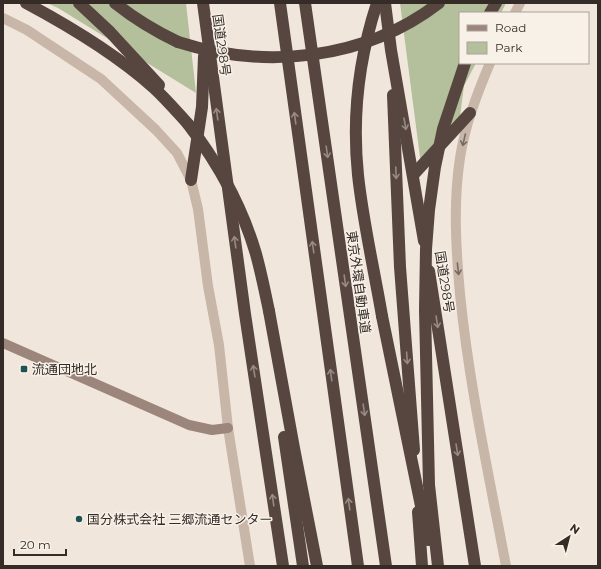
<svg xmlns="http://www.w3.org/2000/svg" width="601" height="569" font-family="Montserrat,'Noto Sans JP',sans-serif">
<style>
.green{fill:#b4bf9c}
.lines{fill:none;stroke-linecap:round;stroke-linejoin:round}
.street{stroke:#c8b6a8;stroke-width:10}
.secondary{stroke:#9c857a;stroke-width:10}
.highway{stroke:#56463f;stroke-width:12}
.highway-bridge{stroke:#56463f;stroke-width:12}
.oneway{stroke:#978a83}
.oneway2{stroke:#776a62}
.poi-dot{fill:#205255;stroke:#f8f1e8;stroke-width:1.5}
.labels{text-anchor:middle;stroke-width:3;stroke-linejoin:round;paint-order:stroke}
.street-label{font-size:13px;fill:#352c28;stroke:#f8f1e8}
.poi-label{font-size:13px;fill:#352c28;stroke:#f8f1e8;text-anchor:start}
</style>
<rect width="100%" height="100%" fill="#f1e6dc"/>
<g class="green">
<polygon points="47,3 186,3 196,93 58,8"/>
<polygon points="400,3 506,3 501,13 460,13 460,63 476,63 464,86 459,124 421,165"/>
</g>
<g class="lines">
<g class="street">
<polyline points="515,13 520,3"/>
<polyline points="3,18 27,30 101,79 156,130 177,153 191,180 198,209 208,286 219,345 228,428 250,566"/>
<path d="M490,63C477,94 465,125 460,158C453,203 456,249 460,294C469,385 489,476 506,566"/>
</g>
<polyline class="secondary" points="3,343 189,425 212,430 228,428"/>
<g class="highway">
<path d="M26,3C71,27 116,54 154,88C166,99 177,112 188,124"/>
<polyline points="79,3 110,32 159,85"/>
<path d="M115,3C135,19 155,31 178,42"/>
<polyline points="203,3 245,314 283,566"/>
<polyline points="280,3 358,566"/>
<polyline points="305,3 386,566"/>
<path d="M377,3C359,58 352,117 358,175C363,222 374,269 382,316"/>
<polyline points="385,3 391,50 424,241"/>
<polyline points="490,13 496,3"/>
<polyline points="393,95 400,267 414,450"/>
<polyline points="414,174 470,113"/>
<polyline points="191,180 202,107 204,56"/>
<polyline points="429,271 475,566"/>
<polyline points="269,311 294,448 317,566"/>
<polyline points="284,437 303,566"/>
<polyline points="418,512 422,566"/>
</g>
<g class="highway-bridge">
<path d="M178,42C265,70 365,60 439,3"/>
<path d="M188,124C218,163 242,206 256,254C261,272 265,292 269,311"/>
<polyline points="382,316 428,540"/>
<polyline points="438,566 429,485 425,310 426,249 429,210 435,167 443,129 465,63"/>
</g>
</g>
<defs><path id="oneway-shaft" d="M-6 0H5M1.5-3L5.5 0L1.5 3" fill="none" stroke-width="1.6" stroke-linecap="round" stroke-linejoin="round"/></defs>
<g class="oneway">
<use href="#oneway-shaft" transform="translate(217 114) rotate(-98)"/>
<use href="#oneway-shaft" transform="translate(295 118) rotate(-98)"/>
<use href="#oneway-shaft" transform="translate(405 124) rotate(80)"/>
<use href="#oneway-shaft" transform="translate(327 152) rotate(82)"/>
<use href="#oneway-shaft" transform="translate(396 173) rotate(88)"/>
<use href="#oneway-shaft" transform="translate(235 242) rotate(-98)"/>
<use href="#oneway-shaft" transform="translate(313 247) rotate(-98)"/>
<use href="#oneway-shaft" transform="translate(345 281) rotate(82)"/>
<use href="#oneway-shaft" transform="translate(437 322) rotate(81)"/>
<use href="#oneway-shaft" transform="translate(407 358) rotate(86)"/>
<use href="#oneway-shaft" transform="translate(254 371) rotate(-99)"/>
<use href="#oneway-shaft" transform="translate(331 375) rotate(-98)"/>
<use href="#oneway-shaft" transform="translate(364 410) rotate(82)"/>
<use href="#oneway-shaft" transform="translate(457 450) rotate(81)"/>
<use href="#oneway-shaft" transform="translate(273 500) rotate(-98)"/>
<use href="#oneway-shaft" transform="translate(349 504) rotate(-98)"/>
</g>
<g class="oneway2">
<use href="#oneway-shaft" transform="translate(464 140) rotate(103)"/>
<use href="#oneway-shaft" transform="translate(458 269) rotate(84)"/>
</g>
<g class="poi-dot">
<rect x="20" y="365" width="8" height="8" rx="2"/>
<circle cx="79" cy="519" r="4"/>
</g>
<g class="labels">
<g class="street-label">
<text transform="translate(222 45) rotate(82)" y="5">国道298号</text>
<text transform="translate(359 282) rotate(82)" y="5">東京外環自動車道</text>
<text transform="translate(445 282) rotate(81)" y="5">国道298号</text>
</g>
<g class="poi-label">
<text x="32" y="374">流通団地北</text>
<text x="87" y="524">国分株式会社 三郷流通センター</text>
</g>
</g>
<rect width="601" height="569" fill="none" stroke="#352c28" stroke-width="8"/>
<rect x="459" y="12" width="130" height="52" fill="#f8f1e8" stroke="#aaa29b"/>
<rect x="467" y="25" width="20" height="6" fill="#9c857a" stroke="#aaa29b"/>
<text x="495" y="32" font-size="12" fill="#352c28">Road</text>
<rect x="467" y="42" width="20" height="12" fill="#b4bf9c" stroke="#aaa29b"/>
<text x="495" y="52" font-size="12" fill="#352c28">Park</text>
<g transform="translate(569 537) rotate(36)" stroke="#f8f1e8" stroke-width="3" paint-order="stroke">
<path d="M0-3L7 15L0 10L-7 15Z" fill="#352c28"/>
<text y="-6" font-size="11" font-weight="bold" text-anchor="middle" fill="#352c28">N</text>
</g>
<path d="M14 549v6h52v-6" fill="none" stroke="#352c28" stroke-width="2"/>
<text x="20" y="549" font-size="12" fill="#352c28" stroke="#f8f1e8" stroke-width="3" paint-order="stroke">20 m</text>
</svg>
